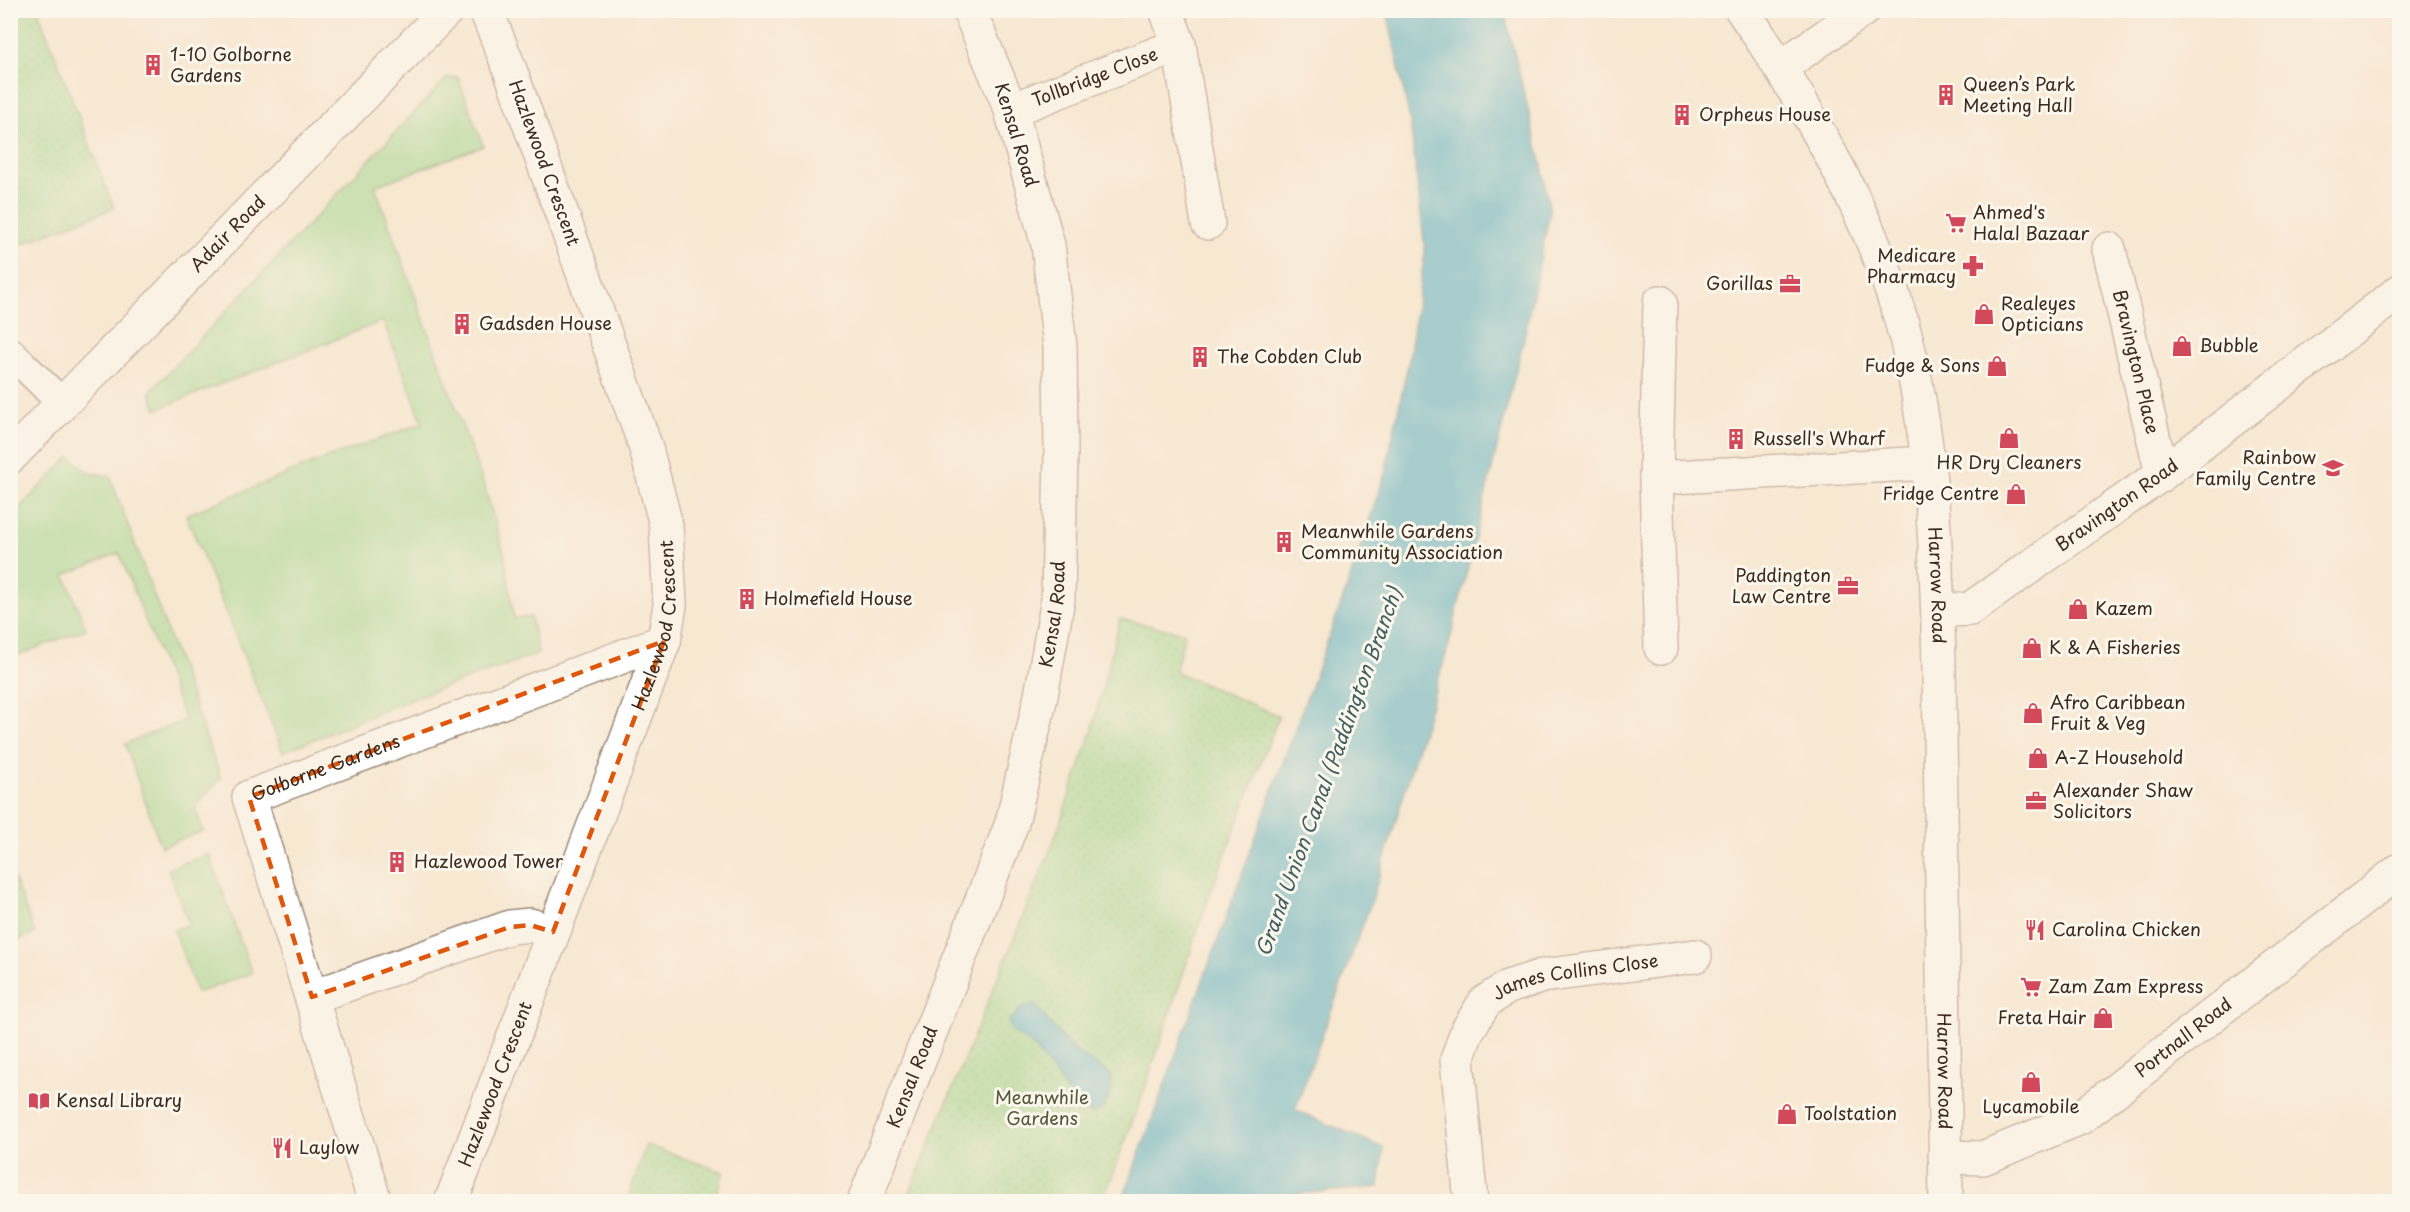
<svg xmlns="http://www.w3.org/2000/svg" width="2410" height="1212" font-family="'Playpen Sans',sans-serif">
<style>
.grass{fill:#98d88e;stroke:#6a8156;stroke-width:1.5}
.park{fill:url(#park-dots);stroke:#6a8156;stroke-width:1.5}
.water{fill:#46adc6;stroke:#406c72;stroke-width:1.5}
.lines{fill:none;stroke-linecap:round;stroke-linejoin:round}
.lane-casing{stroke:#998978;stroke-width:32}
.street-casing{stroke:#998978;stroke-width:36}
.primary-casing{stroke:#998978;stroke-width:36}
.lane{stroke:#fff;stroke-width:28}
.street{stroke:#fff;stroke-width:33}
.primary{stroke:#fff;stroke-width:33}
.marked{fill:none;stroke:#df570d;stroke-width:4.5;stroke-dasharray:12 8;stroke-linejoin:round}
.labels{text-anchor:middle;stroke-width:6;stroke-linejoin:round;paint-order:stroke}
.poi-label{font-size:18px;fill:#3b2a1e;stroke:#fbf7ec;text-anchor:start}
.street-label{font-size:18px;fill:#3b2a1e;stroke:#fbf7ec}
.park-label{font-size:18px;fill:#52563a;stroke:#fbf7ec}
.water-label{font-size:20px;font-style:italic;fill:#3f5e61;stroke:#fbf7ec}
</style>
<defs>
<pattern id="park-dots" width="8" height="8" patternUnits="userSpaceOnUse" patternTransform="scale(1.5)"><rect width="8" height="8" fill="#98d88e"/><path d="M2 2h.1M6 6h.1" fill="none" stroke="#84ba7a" stroke-width="1.8" stroke-linecap="round"/></pattern>
</defs>
<rect width="100%" height="100%" fill="#fbf7ec"/>
<filter id="ink" filterUnits="userSpaceOnUse"><feTurbulence type="fractalNoise" baseFrequency=".0167" numOctaves="2"/><feDisplacementMap in="SourceGraphic" scale="12" xChannelSelector="R" yChannelSelector="G"/><feConvolveMatrix kernelMatrix="1 2 1 2 8 2 1 2 1" color-interpolation-filters="sRGB"/></filter>
<filter id="wash" filterUnits="userSpaceOnUse"><feTurbulence type="fractalNoise" baseFrequency=".008" numOctaves="4" result="noise"/><feDisplacementMap in="SourceGraphic" scale="24" xChannelSelector="R" yChannelSelector="G"/><feGaussianBlur stdDeviation="1.35" result="paint"/><feColorMatrix in="noise" values="0 0 0 0 0 0 0 0 0 0 0 0 0 0 0 0 0 1.4 0 .05"/><feComposite in="paint" operator="in"/></filter>
<g filter="url(#wash)">
<rect width="100%" height="100%" fill="#f7e8d2"/>
<g class="grass">
<polygon points="458,77 483,146 375,186 485,488 504,553 514,618 531,617 538,654 416,697 283,752 186,515 319,461 423,423 383,321 157,409 150,392 447,78"/>
<polygon points="70,457 90,473 110,476 221,778 195,806 203,831 161,847 125,744 185,720 119,553 65,575 86,629 11,658 11,516"/>
<polygon points="209,854 252,973 197,993 174,930 189,924 168,869"/>
</g>
<g class="park">
<polygon points="11,10 38,11 114,208 13,247 10,241"/>
<polygon points="1120,619 1185,633 1175,672 1279,716 1208,899 1147,1082 1103,1201 906,1202 1053,843 1092,731"/>
<polygon points="10,869 35,933 11,943 10,943"/>
<polygon points="646,1145 724,1172 714,1201 627,1201"/>
</g>
<g class="water">
<polygon points="1387,11 1504,11 1542,166 1550,212 1524,338 1449,644 1373,897 1295,1110 1384,1148 1379,1187 1239,1199 1238,1201 1122,1201 1345,593 1385,473 1409,359 1425,251 1410,121"/>
<polygon points="1035,1005 1071,1048 1110,1074 1112,1090 1104,1108 1091,1114 1072,1100 1058,1078 1031,1044 1013,1032 1008,1021 1024,1006"/>
</g>
</g>
<g filter="url(#ink)">
<g class="lines">
<defs>
<polyline id="lane" points="10,352 63,404"/>
<g id="street">
<polyline points="1166,10 1179,45 1208,223"/>
<polyline points="1781,67 1863,10"/>
<path id="s1" d="M1011,110L1179,45"/>
<path id="s2" d="M2109,249L2162,474"/>
<polyline points="1660,302 1656,478 1928,463"/>
<path id="s3" d="M10,457L447,10"/>
<polyline points="1656,478 1661,648"/>
<path id="s4" d="M1938,611L1970,609L2162,474L2400,291"/>
<polyline points="312,997 510,927 530,925 553,932"/>
<path id="s5" d="M1945,1157L1983,1158L2080,1118L2400,870"/>
<path id="s6" d="M375,1202L249,797L664,641"/>
<path id="s7" d="M451,1202L664,641L670,605L666,525L645,445L509,67L486,10"/>
<path id="s8" d="M864,1202L1012,823L1041,696L1058,599L1061,453L1060,346L1048,245L1011,110L969,10"/>
<path id="s9" d="M1471,1202L1457,1060L1467,1031L1485,1002L1508,987L1542,976L1695,956"/>
</g>
<g id="primary">
<path id="s10" d="M1742,10C1808,106 1879,229 1907,342C1938,468 1938,601 1940,730C1942,887 1943,1044 1946,1202"/>
</g>
</defs>
<use href="#lane" class="lane-casing"/>
<use href="#street" class="street-casing"/>
<use href="#primary" class="primary-casing"/>
<use href="#lane" class="lane"/>
<use href="#street" class="street"/>
<use href="#primary" class="primary"/>
</g>
</g>
<path d="M0 0H2410V1212H0ZM664,641L553,932L530,925L510,927L312,997L249,797Z" fill="#f7e8d2" fill-opacity=".55" fill-rule="evenodd"/>
<path class="marked" d="M664,641L553,932L530,925L510,927L312,997L249,797Z"/>
<defs>
<symbol id="building-bare" viewBox="-9 -9 18 18"><path d="M-4-6H4V6H1V3H-1V6H-4ZM-2.5-4.3h1.7v1.8h-1.7ZM.8-4.3h1.7v1.8H.8ZM-2.5-1h1.7V.8h-1.7ZM.8-1h1.7V.8H.8Z" fill="#d1495b" stroke="#fbf7ec" stroke-width="2.5" paint-order="stroke"/></symbol>
<symbol id="supermarket-bare" viewBox="-9 -9 18 18"><path d="M-6-5.5h2.5l.6 2H6L4.5 2H-2.5L-4.4-4H-6ZM-1.5 3.2a1.3 1.3 0 1 0 .1 0ZM3 3.2a1.3 1.3 0 1 0 .1 0Z" fill="#d1495b" stroke="#fbf7ec" stroke-width="2.5" paint-order="stroke"/></symbol>
<symbol id="pharmacy-bare" viewBox="-9 -9 18 18"><path d="M-2-6h4v4h4v4h-4v4h-4v-4h-4v-4h4Z" fill="#d1495b" stroke="#fbf7ec" stroke-width="2.5" paint-order="stroke"/></symbol>
<symbol id="office-bare" viewBox="-9 -9 18 18"><path d="M-6-3h4V-5.5h4V-3h4V5H-6ZM-1-4.5V-3h2v-1.5ZM-6 0V1H6V0Z" fill="#d1495b" stroke="#fbf7ec" stroke-width="2.5" paint-order="stroke"/></symbol>
<symbol id="shop-bare" viewBox="-9 -9 18 18"><path d="M-5-2.5h2.3a2.7 3.5 0 0 1 5.4 0H5L5.5 6h-11ZM-1.5-2.5h3a1.5 2.3 0 0 0-3 0Z" fill="#d1495b" stroke="#fbf7ec" stroke-width="2.5" paint-order="stroke"/></symbol>
<symbol id="school-bare" viewBox="-9 -9 18 18"><path d="M0-5L7-2L0 1L-7-2ZM-4 1L0 2.5L4 1V4Q0 6-4 4Z" fill="#d1495b" stroke="#fbf7ec" stroke-width="2.5" paint-order="stroke"/></symbol>
<symbol id="restaurant-bare" viewBox="-9 -9 18 18"><path d="M-5-6h1v4h1v-4h1v4h1v-4h1v5L-1.5 .5V6h-2V.5L-5-1ZM5-6V6H3V1.5H1.5Q1.5-4 5-6Z" fill="#d1495b" stroke="#fbf7ec" stroke-width="2.5" paint-order="stroke"/></symbol>
<symbol id="library-bare" viewBox="-9 -9 18 18"><path d="M-6-4Q-3-5.5-.7-3.5V5Q-3 3-6 4ZM6-4Q3-5.5 .7-3.5V5Q3 3 6 4Z" fill="#d1495b" stroke="#fbf7ec" stroke-width="2.5" paint-order="stroke"/></symbol>
</defs>
<g fill-rule="evenodd">
<use href="#building-bare" x="138" y="50" width="30" height="30"/>
<use href="#building-bare" x="1931" y="80" width="30" height="30"/>
<use href="#building-bare" x="1667" y="100" width="30" height="30"/>
<use href="#supermarket-bare" x="1941" y="208" width="30" height="30"/>
<use href="#pharmacy-bare" x="1958" y="251" width="30" height="30"/>
<use href="#office-bare" x="1775" y="269" width="30" height="30"/>
<use href="#shop-bare" x="1969" y="299" width="30" height="30"/>
<use href="#building-bare" x="447" y="309" width="30" height="30"/>
<use href="#shop-bare" x="2167" y="331" width="30" height="30"/>
<use href="#building-bare" x="1185" y="342" width="30" height="30"/>
<use href="#shop-bare" x="1982" y="351" width="30" height="30"/>
<use href="#shop-bare" x="1994" y="423" width="30" height="30"/>
<use href="#building-bare" x="1721" y="424" width="30" height="30"/>
<use href="#school-bare" x="2318" y="453" width="30" height="30"/>
<use href="#shop-bare" x="2001" y="479" width="30" height="30"/>
<use href="#building-bare" x="1269" y="527" width="30" height="30"/>
<use href="#office-bare" x="1833" y="571" width="30" height="30"/>
<use href="#building-bare" x="732" y="584" width="30" height="30"/>
<use href="#shop-bare" x="2063" y="594" width="30" height="30"/>
<use href="#shop-bare" x="2017" y="633" width="30" height="30"/>
<use href="#shop-bare" x="2018" y="698" width="30" height="30"/>
<use href="#shop-bare" x="2023" y="743" width="30" height="30"/>
<use href="#office-bare" x="2021" y="786" width="30" height="30"/>
<use href="#building-bare" x="382" y="847" width="30" height="30"/>
<use href="#restaurant-bare" x="2020" y="915" width="30" height="30"/>
<use href="#supermarket-bare" x="2016" y="972" width="30" height="30"/>
<use href="#shop-bare" x="2088" y="1003" width="30" height="30"/>
<use href="#shop-bare" x="2016" y="1067" width="30" height="30"/>
<use href="#library-bare" x="24" y="1086" width="30" height="30"/>
<use href="#shop-bare" x="1772" y="1099" width="30" height="30"/>
<use href="#restaurant-bare" x="267" y="1133" width="30" height="30"/>
</g>
<g class="labels">
<g class="poi-label">
<text x="170" y="61">1-10 Golborne<tspan x="170" dy="21">Gardens</tspan></text>
<text x="1963" y="91">Queen’s Park<tspan x="1963" dy="21">Meeting Hall</tspan></text>
<text x="1699" y="121">Orpheus House</text>
<text x="1973" y="219">Ahmed's<tspan x="1973" dy="21">Halal Bazaar</tspan></text>
<text x="1956" y="262" text-anchor="end">Medicare<tspan x="1956" dy="21">Pharmacy</tspan></text>
<text x="1773" y="290" text-anchor="end">Gorillas</text>
<text x="2001" y="310">Realeyes<tspan x="2001" dy="21">Opticians</tspan></text>
<text x="479" y="330">Gadsden House</text>
<text x="2199" y="352">Bubble</text>
<text x="1217" y="363">The Cobden Club</text>
<text x="1980" y="372" text-anchor="end">Fudge &amp; Sons</text>
<text x="1753" y="445">Russell's Wharf</text>
<text x="2316" y="464" text-anchor="end">Rainbow<tspan x="2316" dy="21">Family Centre</tspan></text>
<text x="2009" y="469" text-anchor="middle">HR Dry Cleaners</text>
<text x="1999" y="500" text-anchor="end">Fridge Centre</text>
<text x="1301" y="538">Meanwhile Gardens<tspan x="1301" dy="21">Community Association</tspan></text>
<text x="1831" y="582" text-anchor="end">Paddington<tspan x="1831" dy="21">Law Centre</tspan></text>
<text x="764" y="605">Holmefield House</text>
<text x="2095" y="615">Kazem</text>
<text x="2049" y="654">K &amp; A Fisheries</text>
<text x="2050" y="709">Afro Caribbean<tspan x="2050" dy="21">Fruit &amp; Veg</tspan></text>
<text x="2055" y="764">A-Z Household</text>
<text x="2053" y="797">Alexander Shaw<tspan x="2053" dy="21">Solicitors</tspan></text>
<text x="414" y="868">Hazlewood Tower</text>
<text x="2052" y="936">Carolina Chicken</text>
<text x="2048" y="993">Zam Zam Express</text>
<text x="2086" y="1024" text-anchor="end">Freta Hair</text>
<text x="56" y="1107">Kensal Library</text>
<text x="2031" y="1113" text-anchor="middle">Lycamobile</text>
<text x="1804" y="1120">Toolstation</text>
<text x="299" y="1154">Laylow</text>
</g>
<g class="street-label">
<text dy="6" stroke="none"><textPath href="#s1" startOffset="90">Tollbridge Close</textPath></text>
<text transform="translate(1016 135) rotate(73)" y="6">Kensal Road</text>
<text transform="translate(544 163) rotate(70)" y="6">Hazlewood Crescent</text>
<text dy="6" stroke="none"><textPath href="#s3" startOffset="312">Adair Road</textPath></text>
<text dy="6" stroke="none"><textPath href="#s2" startOffset="116">Bravington Place</textPath></text>
<text dy="6" stroke="none"><textPath href="#s4" startOffset="212">Bravington Road</textPath></text>
<text dy="6" stroke="none"><textPath href="#s10" startOffset="618">Harrow Road</textPath></text>
<text dy="6" stroke="none"><textPath href="#s8" startOffset="620">Kensal Road</textPath></text>
<text dy="6" stroke="none"><textPath href="#s7" startOffset="614">Hazlewood Crescent</textPath></text>
<text dy="6" stroke="none"><textPath href="#s6" startOffset="506">Golborne Gardens</textPath></text>
<text dy="6" stroke="none"><textPath href="#s9" startOffset="303">James Collins Close</textPath></text>
<text dy="6" stroke="none"><textPath href="#s5" startOffset="274">Portnall Road</textPath></text>
<text dy="6" stroke="none"><textPath href="#s10" startOffset="1104">Harrow Road</textPath></text>
<text dy="6" stroke="none"><textPath href="#s8" startOffset="134">Kensal Road</textPath></text>
<text dy="6" stroke="none"><textPath href="#s7" startOffset="126">Hazlewood Crescent</textPath></text>
</g>
<g class="park-label">
<text x="1042" y="1104">Meanwhile<tspan x="1042" dy="21">Gardens</tspan></text>
</g>
<g class="water-label">
<text transform="translate(1329 772) rotate(-70)" y="7">Grand Union Canal (Paddington Branch)</text>
</g>
</g>
<rect width="2410" height="1212" fill="none" stroke="#fbf7ec" stroke-width="36"/>
</svg>
